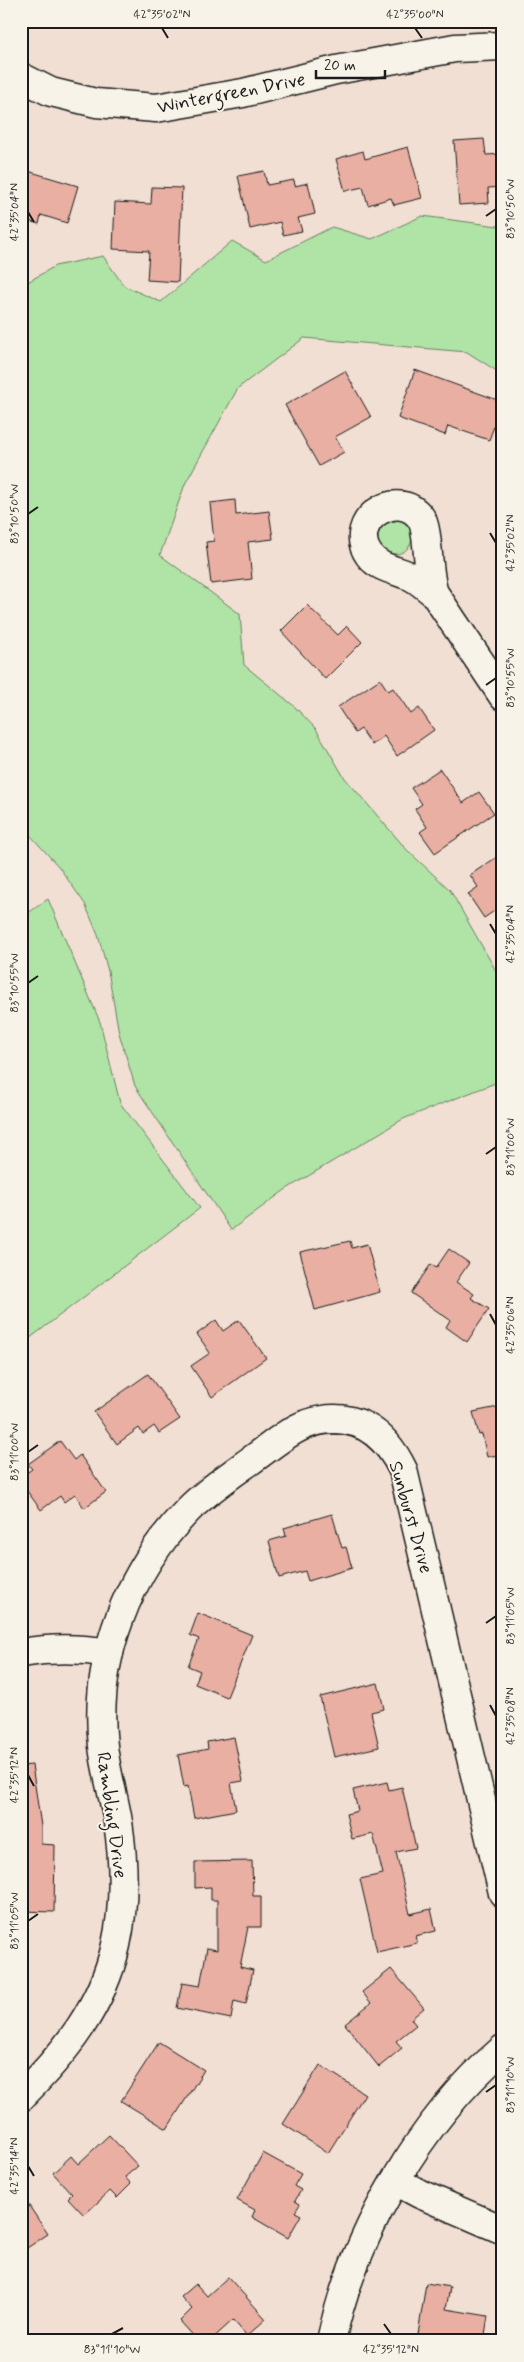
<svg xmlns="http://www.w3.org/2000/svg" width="524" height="2362" font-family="Mynerve,sans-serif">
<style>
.green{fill:#b0e4a6;stroke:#668061}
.building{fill:#e8afa2;stroke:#1c1c1c}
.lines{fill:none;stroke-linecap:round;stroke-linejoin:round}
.minor-casing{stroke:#1c1c1c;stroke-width:31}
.minor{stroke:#f7f3e8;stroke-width:28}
.ticks{fill:none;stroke:#1c1c1c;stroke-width:2}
.labels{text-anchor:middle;stroke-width:4;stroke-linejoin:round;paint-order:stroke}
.street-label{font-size:19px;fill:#1c1c1c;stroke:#f7f3e8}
.neatline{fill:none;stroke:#1c1c1c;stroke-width:2}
.ticks-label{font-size:12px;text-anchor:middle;fill:#1c1c1c}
</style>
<rect width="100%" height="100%" fill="#f2dfd3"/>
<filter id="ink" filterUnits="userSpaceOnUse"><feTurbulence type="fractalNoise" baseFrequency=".02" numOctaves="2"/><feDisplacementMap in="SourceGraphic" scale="10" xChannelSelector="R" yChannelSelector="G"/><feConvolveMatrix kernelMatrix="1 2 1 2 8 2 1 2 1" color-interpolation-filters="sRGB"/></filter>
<g filter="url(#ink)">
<g class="green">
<polygon points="422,216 498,226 503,221 503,375 467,352 304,338 238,388 185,484 160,555 240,614 244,665 294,706 316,729 344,777 407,850 450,890 503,983 503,1080 403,1119 285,1190 231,1230 135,1086 119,1033 108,971 98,935 85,904 59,867 21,825 21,286 55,266 103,256 124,286 161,302 232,241 266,260 332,227 372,239"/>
<circle cx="395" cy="537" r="17"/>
<polygon points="48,899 100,1022 120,1103 200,1208 21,1345 21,918"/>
</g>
<g class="building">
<polygon points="484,139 486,155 503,154 503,187 488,188 489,203 459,205 454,141"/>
<polygon points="408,147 422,198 394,205 391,198 368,205 363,187 345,191 336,159 363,151 365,159"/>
<polygon points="21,169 78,186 67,223 41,215 39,224 21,219"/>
<polygon points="264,171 267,185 294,180 295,186 308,183 315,214 298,218 302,231 283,235 280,222 250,229 238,176"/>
<polygon points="152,187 182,188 178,282 147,280 149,251 113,249 115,202 151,204"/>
<polygon points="415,370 503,402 489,440 448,426 445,435 398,418"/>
<polygon points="345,371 371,417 335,437 344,452 319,466 285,405"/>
<polygon points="235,500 236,515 269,511 273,539 248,542 252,579 211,584 206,542 214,541 210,503"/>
<polygon points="307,605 338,635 347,626 362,642 325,679 281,631"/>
<polygon points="380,679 388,691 393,688 411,714 419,708 434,730 397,756 384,736 372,745 361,729 355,733 338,707"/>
<polygon points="440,769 463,803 479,792 494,813 435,853 420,832 427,827 415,809 422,804 411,788"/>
<polygon points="503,853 503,905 484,918 468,894 478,887 470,875"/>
<polygon points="350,1241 352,1248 367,1244 380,1292 315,1310 300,1252"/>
<polygon points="449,1249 469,1263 456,1282 474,1294 471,1298 489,1309 467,1342 446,1327 450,1320 411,1293 431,1264 436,1268"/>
<polygon points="216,1320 223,1331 239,1320 266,1358 212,1397 191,1366 210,1353 197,1334"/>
<polygon points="148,1374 180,1419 159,1433 154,1426 143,1434 139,1428 117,1444 94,1412"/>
<polygon points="503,1406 503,1454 487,1457 482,1434 479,1435 473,1412"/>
<polygon points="60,1441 74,1460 80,1455 106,1492 84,1508 75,1494 64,1502 60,1496 41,1510 21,1483 21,1477 32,1469 28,1464"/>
<polygon points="332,1514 342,1548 346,1547 352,1568 308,1581 305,1571 279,1578 269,1541 286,1536 284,1528"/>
<polygon points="198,1613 252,1635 227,1697 195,1684 200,1671 188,1666 199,1639 190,1635"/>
<polygon points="378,1683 384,1709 371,1712 379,1747 334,1757 320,1697"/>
<polygon points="234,1737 243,1781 231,1783 236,1810 194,1818 188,1786 184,1787 178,1755 208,1749 207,1742"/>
<polygon points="32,1765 41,1826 41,1844 55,1845 54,1912 21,1911 21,1766"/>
<polygon points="387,1782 389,1790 402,1787 416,1848 396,1852 410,1914 431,1909 436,1931 415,1936 417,1943 377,1952 360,1879 383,1874 373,1834 352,1839 346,1814 358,1811 353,1790"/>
<polygon points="252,1861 253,1896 261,1896 261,1927 248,1927 240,1967 253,1970 246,2004 234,2001 231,2019 177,2008 182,1983 200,1986 207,1948 217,1950 217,1900 211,1900 211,1887 195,1888 195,1862"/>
<polygon points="391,1969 424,2008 411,2019 416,2025 396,2041 402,2048 379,2067 345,2024 371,2003 362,1992"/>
<polygon points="159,2042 204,2070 167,2129 121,2101"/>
<polygon points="320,2065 365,2094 328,2153 283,2124"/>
<polygon points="109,2135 138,2166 125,2177 131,2184 117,2198 110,2191 84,2215 68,2198 72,2194 53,2173 71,2156 78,2164"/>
<polygon points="263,2153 301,2174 294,2186 301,2190 295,2201 300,2204 295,2212 301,2215 288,2238 252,2217 255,2210 237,2200"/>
<polygon points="21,2194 48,2234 21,2252"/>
<polygon points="228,2277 266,2319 247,2336 233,2320 210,2341 198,2341 180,2321 192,2309 181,2297 196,2284 207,2296"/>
<polygon points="426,2283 450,2287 446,2309 488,2316 484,2341 417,2341"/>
</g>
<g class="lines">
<defs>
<g id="minor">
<polyline points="21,77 51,92 96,103 156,108 243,93 336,70 455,48 503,46"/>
<path d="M434,593C427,588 420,581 412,577C398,570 379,569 369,555C345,521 398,486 421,518C429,530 427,574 434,593L503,696"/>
<path d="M21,1653C51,1648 79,1648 109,1653"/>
<path d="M21,2097C65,2053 102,2007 116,1945C125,1905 124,1862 118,1822C114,1797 106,1772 103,1746C93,1659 129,1570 189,1509C207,1491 229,1476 250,1461C268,1449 287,1431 307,1424C352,1409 384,1430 403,1470L503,1893"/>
<polyline points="396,2181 420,2194 503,2230"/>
<path d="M331,2341C354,2234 420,2120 503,2049"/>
</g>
</defs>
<use href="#minor" class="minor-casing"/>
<use href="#minor" class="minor"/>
</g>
</g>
<path class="ticks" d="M162,28L168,38M415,28L422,38M28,212L34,222M486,216L496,209M28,514L38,507M490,533L496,543M486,685L496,678M490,924L496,934M28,983L38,976M486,1154L496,1147M490,1314L496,1325M28,1452L38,1445M486,1623L496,1616M490,1705L496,1716M28,1775L34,1786M28,1921L38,1914M486,2092L496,2085M28,2166L34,2176M384,2324L391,2334M112,2334L123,2328"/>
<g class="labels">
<g class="street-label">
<text transform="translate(231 92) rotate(-11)" y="7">Wintergreen Drive</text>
<text transform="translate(412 1517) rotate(74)" y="7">Sunburst Drive</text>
<text transform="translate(113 1815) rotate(82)" y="7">Rambling Drive</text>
</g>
</g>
<rect width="524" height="2362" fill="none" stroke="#f7f3e8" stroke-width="55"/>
<path d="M316 70v8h69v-8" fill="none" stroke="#1c1c1c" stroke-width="2.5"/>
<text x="324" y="70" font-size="15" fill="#1c1c1c" stroke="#f7f3e8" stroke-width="4" paint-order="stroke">20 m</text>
<rect x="28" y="28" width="468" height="2306" class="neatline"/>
<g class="ticks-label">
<text x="162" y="18">42°35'02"N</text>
<text x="415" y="18">42°35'00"N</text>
<text transform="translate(510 209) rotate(-90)" y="4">83°10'50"W</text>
<text transform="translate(14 212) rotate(-90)" y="4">42°35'04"N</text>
<text transform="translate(14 514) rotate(-90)" y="4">83°10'50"W</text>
<text transform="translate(510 543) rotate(-90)" y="4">42°35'02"N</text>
<text transform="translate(510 678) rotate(-90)" y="4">83°10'55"W</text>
<text transform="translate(510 934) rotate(-90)" y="4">42°35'04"N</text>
<text transform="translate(14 983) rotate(-90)" y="4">83°10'55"W</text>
<text transform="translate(510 1147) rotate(-90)" y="4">83°11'00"W</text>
<text transform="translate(510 1325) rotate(-90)" y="4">42°35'06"N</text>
<text transform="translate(14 1452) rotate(-90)" y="4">83°11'00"W</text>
<text transform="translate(510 1616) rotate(-90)" y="4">83°11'05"W</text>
<text transform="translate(510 1716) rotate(-90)" y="4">42°35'08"N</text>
<text transform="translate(14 1775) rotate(-90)" y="4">42°35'12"N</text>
<text transform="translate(14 1921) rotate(-90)" y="4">83°11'05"W</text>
<text transform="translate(510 2085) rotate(-90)" y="4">83°11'10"W</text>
<text transform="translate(14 2166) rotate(-90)" y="4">42°35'14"N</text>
<text x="112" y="2353">83°11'10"W</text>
<text x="391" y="2353">42°35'12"N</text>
</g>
</svg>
